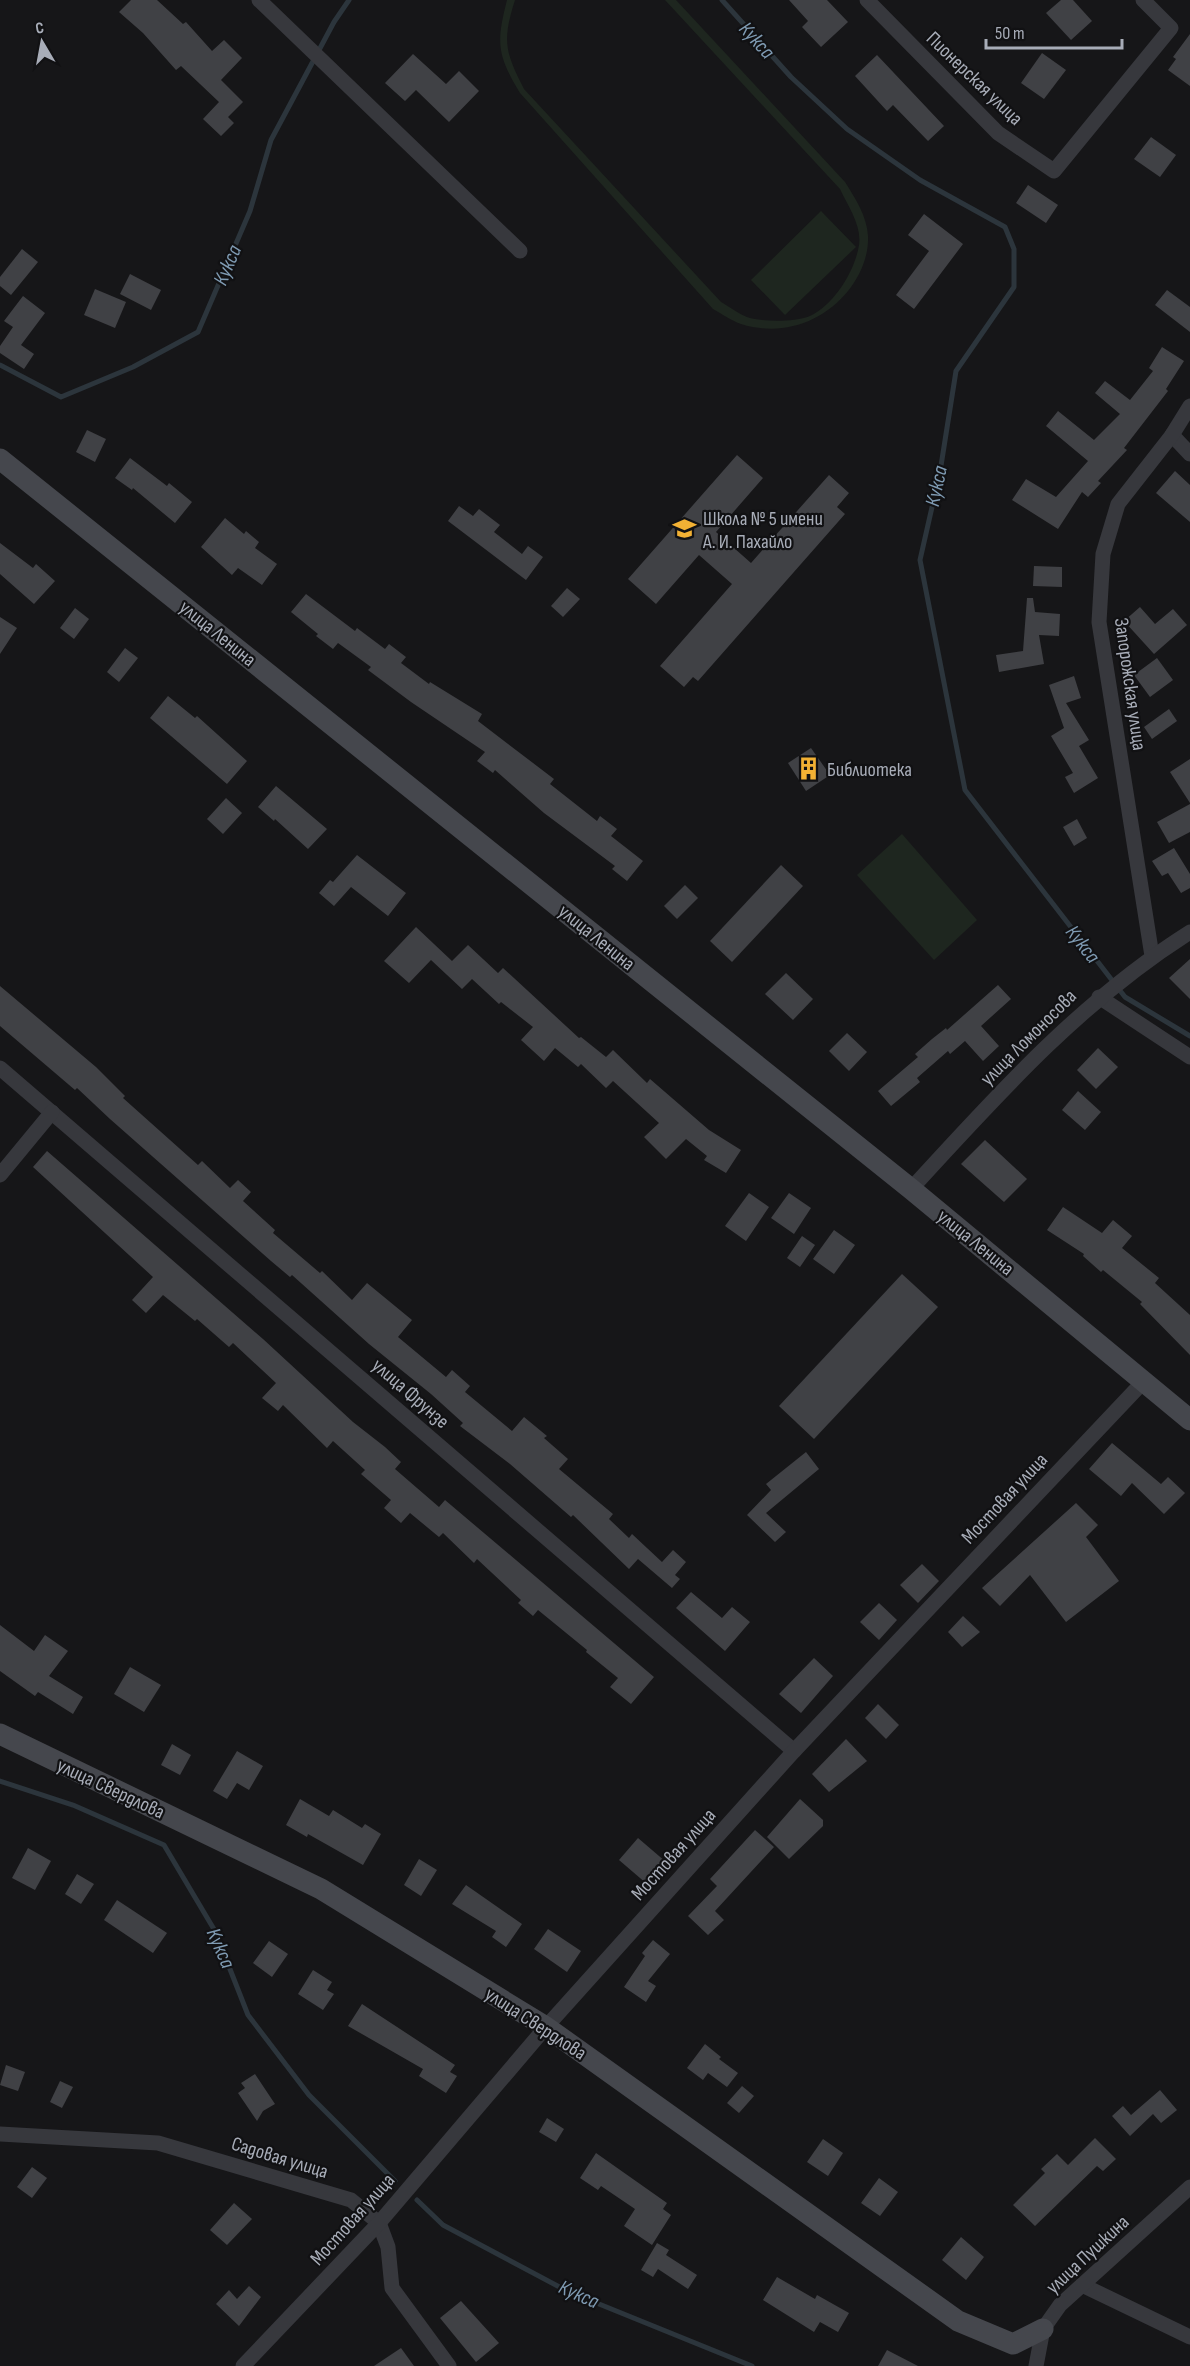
<svg xmlns="http://www.w3.org/2000/svg" width="1190" height="2366" font-family="'Sofia Sans Condensed',sans-serif">
<style>
.green{fill:#1e261f}
.lines{fill:none;stroke-linecap:round;stroke-linejoin:round}
.stream{stroke:#2c353c;stroke-width:5}
.building{fill:#404145}
.street{stroke:#37383d;stroke-width:15}
.secondary{stroke:#45474d;stroke-width:21}
.labels{text-anchor:middle;stroke-width:4.5;stroke-linejoin:round;paint-order:stroke}
.street-label{font-size:20px;fill:#a8adb8;stroke:#111113}
.poi-label{font-size:20px;fill:#a8adb8;stroke:#111113;text-anchor:start}
.water-label{font-size:21px;font-style:italic;fill:#7f9bb3;stroke:#111113}
</style>
<rect width="100%" height="100%" fill="#161618"/>
<g class="green">
<path d="M507,0H515C502,41 505,52 524,89L721,302C730,307 740,315 750,318C766,322 794,322 810,316C834,305 855,271 859,245C862,226 848,206 840,189L665,0H676L845,182C855,198 867,216 868,236C869,256 860,276 848,291C823,322 782,337 741,324C732,321 722,314 713,309L520,93C497,55 496,43 507,0Z"/>
<polygon points="821,211 856,247 785,315 751,280"/>
<polygon points="902,834 977,920 934,960 857,875"/>
</g>
<g class="lines">
<g class="stream">
<polyline points="722,0 791,77 847,129 920,180 1005,227 1014,249 1014,287 956,371 940,472 920,560 965,790 1125,997 1190,1036"/>
<polyline points="0,365 61,397 133,367 198,332 250,211 271,140 334,22 349,0"/>
<polyline points="0,1781 73,1805 164,1845 215,1931 248,2015 309,2095 395,2181"/>
<polyline points="417,2200 443,2225 567,2291 752,2366"/>
</g>
</g>
<g class="building">
<polygon points="131,0 157,0 183,24 186,22 212,51 224,40 242,58 221,80 243,102 228,117 234,123 221,136 203,119 219,102 181,66 176,70 143,33 119,12"/>
<polygon points="789,0 827,0 848,22 821,47 802,27 808,21"/>
<polygon points="1061,0 1073,0 1092,21 1071,40 1046,13"/>
<polygon points="1190,34 1190,86 1168,70 1176,59 1173,57"/>
<polygon points="1042,53 1066,70 1044,99 1021,83"/>
<polygon points="413,54 446,84 459,71 479,91 449,122 416,90 405,101 385,83"/>
<polygon points="877,55 944,126 928,141 893,105 887,111 855,76"/>
<polygon points="1151,137 1176,155 1160,177 1134,159"/>
<polygon points="1028,185 1058,205 1046,223 1016,203"/>
<polygon points="924,214 963,244 914,309 896,295 929,251 908,235"/>
<polygon points="22,249 38,262 11,295 0,286 0,277"/>
<polygon points="130,274 161,290 151,310 120,294"/>
<polygon points="95,289 126,302 115,328 84,315"/>
<polygon points="1167,290 1190,307 1190,332 1155,305"/>
<polygon points="23,296 45,313 21,345 34,354 24,369 0,353 0,346 13,327 4,321"/>
<polygon points="1162,347 1184,361 1166,389 1168,391 1124,448 1127,450 1098,481 1101,483 1088,497 1082,492 1058,529 1012,500 1026,479 1056,497 1088,461 1046,426 1058,411 1094,440 1120,414 1095,393 1105,381 1130,400 1153,371 1149,368"/>
<polygon points="87,430 106,439 95,462 76,452"/>
<polygon points="737,455 763,478 716,532 751,563 829,475 849,493 837,507 845,514 698,681 693,677 684,687 660,666 732,584 699,555 656,604 628,579"/>
<polygon points="130,458 167,486 169,483 192,502 175,523 133,488 132,490 115,478"/>
<polygon points="1175,471 1190,485 1190,522 1156,493"/>
<polygon points="459,506 473,516 479,509 500,525 494,532 522,554 528,546 543,557 526,580 448,521"/>
<polygon points="225,518 244,534 246,531 259,542 255,548 277,564 262,585 238,568 232,575 201,547"/>
<polygon points="0,543 33,568 36,564 55,581 34,604 0,574"/>
<polygon points="1034,566 1062,567 1062,587 1033,586"/>
<polygon points="567,588 580,599 563,617 551,606"/>
<polygon points="306,594 355,631 357,628 385,649 389,644 406,657 401,663 429,684 430,682 482,714 478,721 554,779 550,784 597,821 600,816 617,829 611,836 643,861 627,881 612,869 615,866 544,813 495,770 493,773 477,761 485,752 411,702 368,670 371,667 338,643 333,649 316,636 318,634 291,612"/>
<polygon points="1027,598 1033,598 1035,612 1060,614 1059,636 1039,635 1044,664 999,672 996,655 1023,651"/>
<polygon points="1140,607 1155,624 1173,609 1187,625 1154,654 1124,621"/>
<polygon points="75,608 89,619 74,639 60,628"/>
<polygon points="0,617 17,628 0,654"/>
<polygon points="125,648 138,658 119,682 107,672"/>
<polygon points="1157,658 1173,680 1150,697 1134,675"/>
<polygon points="1074,676 1081,698 1066,703 1089,740 1079,746 1098,778 1074,793 1065,777 1073,773 1051,736 1064,728 1049,685"/>
<polygon points="168,696 195,718 197,716 247,761 227,784 150,718"/>
<polygon points="1169,709 1177,721 1152,739 1144,727"/>
<polygon points="811,748 830,775 806,791 788,763"/>
<polygon points="1190,759 1190,803 1170,772"/>
<polygon points="276,786 327,829 308,849 275,819 274,821 258,807"/>
<polygon points="226,798 242,813 223,834 207,819"/>
<polygon points="1190,804 1190,832 1169,843 1157,822"/>
<polygon points="1077,819 1087,838 1074,846 1063,827"/>
<polygon points="1174,848 1190,874 1190,888 1181,893 1168,873 1162,876 1152,861"/>
<polygon points="357,855 406,893 388,916 351,887 334,906 319,893 330,880 333,882"/>
<polygon points="781,865 803,886 732,962 710,941"/>
<polygon points="685,885 698,898 677,919 664,906"/>
<polygon points="416,927 452,961 468,945 498,973 503,968 579,1038 581,1037 606,1057 613,1050 647,1083 650,1079 709,1130 741,1150 726,1173 704,1160 707,1156 686,1139 666,1159 644,1137 659,1123 613,1081 606,1088 581,1064 578,1067 555,1048 544,1061 521,1040 533,1027 501,1002 499,1004 472,979 462,989 431,960 409,983 384,961"/>
<polygon points="1190,959 1190,999 1169,978"/>
<polygon points="786,973 813,999 793,1020 765,994"/>
<polygon points="998,985 1011,999 981,1026 999,1046 983,1061 965,1041 950,1054 948,1051 917,1078 920,1082 891,1106 878,1091 918,1057 915,1054 932,1039 946,1028 947,1030"/>
<polygon points="0,986 96,1067 125,1096 123,1098 198,1165 202,1161 230,1188 238,1180 251,1192 243,1201 275,1230 273,1233 320,1273 322,1271 352,1300 367,1283 412,1320 398,1337 446,1377 452,1370 470,1386 465,1392 512,1431 524,1417 547,1436 544,1438 568,1459 559,1469 613,1514 609,1519 629,1538 632,1534 662,1562 673,1550 686,1562 675,1575 680,1579 672,1588 638,1559 629,1569 573,1515 571,1517 510,1464 460,1426 463,1423 431,1394 369,1344 292,1275 290,1277 271,1261 110,1119 77,1088 75,1090 0,1026"/>
<polygon points="847,1033 867,1052 849,1071 829,1051"/>
<polygon points="1098,1048 1118,1067 1096,1089 1077,1070"/>
<polygon points="1078,1091 1101,1112 1085,1130 1062,1110"/>
<polygon points="985,1140 1027,1179 1004,1202 961,1164"/>
<polygon points="47,1151 263,1339 353,1422 385,1447 401,1462 395,1469 439,1507 445,1500 654,1677 631,1704 610,1687 618,1678 586,1652 587,1650 538,1610 533,1616 518,1603 521,1600 477,1559 474,1563 443,1533 439,1537 410,1513 401,1523 384,1508 391,1500 361,1474 365,1470 333,1441 327,1448 283,1405 278,1411 262,1398 276,1383 233,1343 229,1347 197,1319 195,1321 163,1295 146,1313 132,1300 153,1277 33,1167"/>
<polygon points="749,1193 769,1207 746,1241 725,1226"/>
<polygon points="789,1193 811,1208 794,1234 771,1218"/>
<polygon points="1063,1207 1102,1233 1113,1220 1132,1236 1122,1248 1159,1278 1155,1283 1190,1315 1190,1355 1140,1304 1142,1302 1103,1270 1101,1272 1083,1256 1084,1254 1047,1230"/>
<polygon points="834,1230 855,1245 834,1274 813,1259"/>
<polygon points="802,1236 815,1245 800,1267 787,1258"/>
<polygon points="902,1274 938,1307 814,1439 779,1406"/>
<polygon points="1112,1443 1161,1484 1168,1477 1185,1493 1164,1514 1132,1483 1121,1496 1089,1469"/>
<polygon points="806,1452 819,1469 766,1513 786,1532 775,1542 747,1515 771,1490 766,1484"/>
<polygon points="1076,1503 1098,1525 1086,1537 1119,1581 1066,1622 1030,1575 1000,1606 982,1588"/>
<polygon points="922,1564 939,1581 918,1603 900,1585"/>
<polygon points="691,1592 722,1618 732,1607 750,1622 725,1651 676,1608"/>
<polygon points="879,1603 897,1620 879,1640 860,1622"/>
<polygon points="963,1616 980,1632 962,1647 948,1632"/>
<polygon points="0,1625 34,1651 45,1635 68,1651 49,1676 83,1697 73,1714 38,1692 35,1696 0,1671"/>
<polygon points="814,1658 833,1676 801,1713 779,1694"/>
<polygon points="130,1667 161,1685 144,1712 114,1694"/>
<polygon points="878,1704 899,1725 886,1739 865,1718"/>
<polygon points="846,1739 867,1761 829,1792 812,1774"/>
<polygon points="172,1744 191,1755 180,1775 161,1765"/>
<polygon points="237,1751 263,1766 249,1790 237,1783 227,1799 213,1791"/>
<polygon points="300,1799 329,1816 333,1810 362,1828 365,1824 381,1834 363,1865 308,1834 307,1837 286,1825"/>
<polygon points="800,1799 823,1820 823,1826 789,1859 767,1837"/>
<polygon points="755,1830 774,1847 715,1911 724,1920 708,1935 688,1916 717,1886 710,1879"/>
<polygon points="638,1838 666,1862 647,1884 619,1860"/>
<polygon points="28,1848 51,1861 35,1890 12,1878"/>
<polygon points="419,1859 437,1870 421,1896 404,1885"/>
<polygon points="77,1874 94,1884 81,1904 65,1894"/>
<polygon points="466,1885 522,1924 506,1947 492,1937 496,1931 452,1904"/>
<polygon points="117,1900 167,1933 153,1953 104,1920"/>
<polygon points="548,1929 581,1951 567,1972 534,1949"/>
<polygon points="653,1940 670,1954 648,1981 656,1986 646,2002 624,1987 645,1956 642,1953"/>
<polygon points="269,1941 288,1954 272,1977 253,1963"/>
<polygon points="313,1970 332,1982 327,1990 334,1994 323,2010 298,1994"/>
<polygon points="362,2004 455,2065 450,2072 457,2076 446,2093 419,2076 423,2069 348,2026"/>
<polygon points="705,2044 721,2057 719,2059 738,2073 727,2087 708,2073 703,2080 687,2068"/>
<polygon points="6,2065 25,2072 18,2091 0,2085"/>
<polygon points="255,2074 275,2104 263,2111 257,2121 238,2093 245,2088 241,2083"/>
<polygon points="60,2081 73,2087 62,2108 50,2102"/>
<polygon points="742,2086 754,2096 739,2113 727,2103"/>
<polygon points="1160,2090 1177,2110 1161,2123 1153,2114 1130,2136 1112,2116 1123,2106 1131,2115"/>
<polygon points="547,2118 564,2129 556,2142 539,2132"/>
<polygon points="1095,2138 1116,2159 1103,2171 1097,2166 1035,2226 1013,2205 1045,2173 1041,2169 1057,2154 1068,2165"/>
<polygon points="823,2139 843,2153 828,2176 807,2162"/>
<polygon points="596,2153 667,2203 663,2209 671,2215 652,2245 624,2226 635,2209 601,2186 598,2190 580,2178"/>
<polygon points="32,2167 47,2178 32,2198 17,2187"/>
<polygon points="879,2178 898,2192 880,2216 861,2203"/>
<polygon points="234,2203 252,2219 227,2245 210,2230"/>
<polygon points="961,2237 984,2257 966,2280 942,2260"/>
<polygon points="657,2243 669,2250 666,2255 697,2275 688,2289 658,2269 653,2277 641,2270"/>
<polygon points="777,2277 815,2299 817,2295 849,2313 838,2332 820,2322 814,2332 763,2300"/>
<polygon points="249,2286 261,2297 239,2326 216,2304 229,2290 237,2299"/>
<polygon points="461,2301 499,2343 476,2362 440,2318"/>
<polygon points="401,2348 414,2366 374,2366"/>
<polygon points="887,2350 918,2366 878,2366"/>
</g>
<g class="lines">
<g class="street">
<polyline points="259,0 520,251"/>
<polyline points="867,0 998,133 1054,171 1171,28 1143,0"/>
<polyline points="1172,435 1190,454"/>
<polyline points="1152,956 1099,622 1103,554 1118,504 1172,435 1190,406"/>
<polyline points="1099,997 1190,1057"/>
<polyline points="0,1068 794,1751"/>
<polyline points="0,1175 52,1112"/>
<path d="M911,1189C997,1095 1082,1000 1190,932"/>
<polyline points="0,2134 158,2143 351,2200 379,2223 388,2247 392,2288 449,2366"/>
<polyline points="1082,2285 1190,2337"/>
<polyline points="243,2366 379,2223 546,2027 794,1751 1145,1380"/>
<polyline points="1036,2366 1043,2329 1060,2305 1190,2187"/>
</g>
<g class="secondary">
<polyline points="0,459 911,1189 1190,1420"/>
<polyline points="0,1734 321,1889 546,2027 958,2321 1013,2344 1043,2329"/>
</g>
</g>
<defs>
<symbol id="school-bare" viewBox="-9 -9 18 18"><path d="M0-5L7-2L0 1L-7-2ZM-4 1L0 2.5L4 1V4Q0 6-4 4Z" fill="#f2b134" stroke="#111113" stroke-width="2.5" paint-order="stroke"/></symbol>
<symbol id="building-bare" viewBox="-9 -9 18 18"><path d="M-4-6H4V6H1V3H-1V6H-4ZM-2.5-4.3h1.7v1.8h-1.7ZM.8-4.3h1.7v1.8H.8ZM-2.5-1h1.7V.8h-1.7ZM.8-1h1.7V.8H.8Z" fill="#f2b134" stroke="#111113" stroke-width="2.5" paint-order="stroke"/></symbol>
</defs>
<g fill-rule="evenodd">
<use href="#school-bare" x="668" y="512" width="33" height="33"/>
<use href="#building-bare" x="792" y="752" width="33" height="33"/>
</g>
<g class="labels">
<g class="street-label">
<text transform="translate(975 78) rotate(44)" y="7">Пионерская улица</text>
<text transform="translate(218 633) rotate(39)" y="7">улица Ленина</text>
<text transform="translate(1131 684) rotate(82)" y="7">Запорожская улица</text>
<text transform="translate(597 937) rotate(39)" y="7">улица Ленина</text>
<text transform="translate(1028 1037) rotate(-45)" y="7">улица Ломоносова</text>
<text transform="translate(976 1242) rotate(39)" y="7">улица Ленина</text>
<text transform="translate(411 1393) rotate(41)" y="7">улица Фрунзе</text>
<text transform="translate(1004 1498) rotate(-47)" y="7">Мостовая улица</text>
<text transform="translate(111 1788) rotate(25)" y="7">улица Свердлова</text>
<text transform="translate(673 1854) rotate(-48)" y="7">Мостовая улица</text>
<text transform="translate(536 2023) rotate(33)" y="7">улица Свердлова</text>
<text transform="translate(280 2157) rotate(17)" y="7">Садовая улица</text>
<text transform="translate(352 2219) rotate(-48)" y="7">Мостовая улица</text>
<text transform="translate(1087 2254) rotate(-43)" y="7">улица Пушкина</text>
</g>
<g class="poi-label">
<text x="703" y="525">Школа № 5 имени<tspan x="703" dy="23">А. И. Пахайло</tspan></text>
<text x="827" y="776">Библиотека</text>
</g>
<g class="water-label">
<text transform="translate(757 40) rotate(48)" y="7">Кукса</text>
<text transform="translate(227 265) rotate(-67)" y="7">Кукса</text>
<text transform="translate(936 486) rotate(-78)" y="7">Кукса</text>
<text transform="translate(1083 944) rotate(52)" y="7">Кукса</text>
<text transform="translate(221 1948) rotate(66)" y="7">Кукса</text>
<text transform="translate(579 2294) rotate(24)" y="7">Кукса</text>
</g>
</g>
<g transform="translate(42 42) rotate(350)" stroke="#111113" stroke-width="4.5" paint-order="stroke">
<path d="M0-4.5L10 22L0 15L-10 22Z" fill="#a8adb8"/>
<text y="-9" font-size="16" font-weight="bold" text-anchor="middle" fill="#a8adb8">С</text>
</g>
<path d="M986 39v9h136v-9" fill="none" stroke="#a8adb8" stroke-width="3"/>
<text x="995" y="39" font-size="18" fill="#a8adb8" stroke="#111113" stroke-width="4.5" paint-order="stroke">50 m</text>
</svg>
